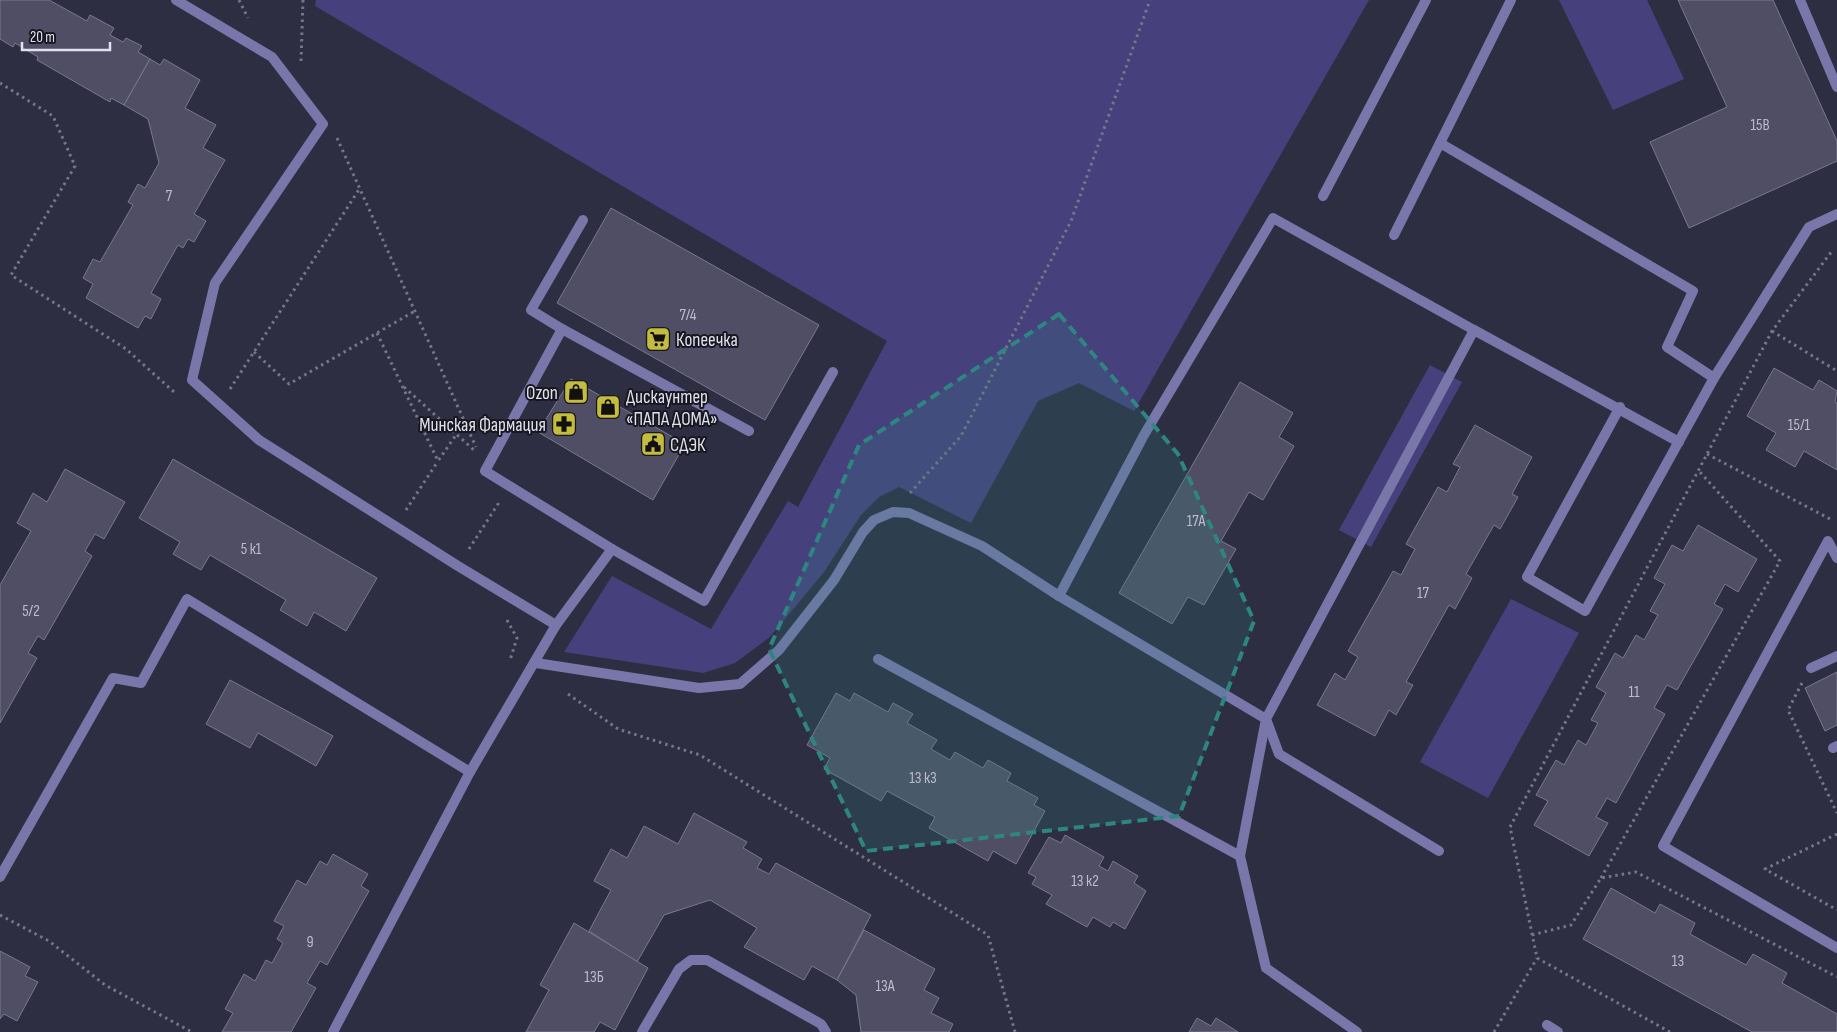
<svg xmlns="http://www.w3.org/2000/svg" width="1837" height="1032" font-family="'Sofia Sans Condensed',sans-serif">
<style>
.green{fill:#46407c}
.building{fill:#4f4e64;stroke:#797890}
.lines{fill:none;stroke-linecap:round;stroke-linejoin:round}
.path{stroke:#767687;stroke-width:3;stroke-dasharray:2.5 4;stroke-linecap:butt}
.service{stroke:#7977aa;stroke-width:10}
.marked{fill:#2e8681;fill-opacity:0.2;stroke:#2e8681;stroke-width:4;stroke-dasharray:10 6;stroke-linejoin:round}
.labels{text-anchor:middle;stroke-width:4;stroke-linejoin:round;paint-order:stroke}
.number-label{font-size:16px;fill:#bcbccc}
.poi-label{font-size:19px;fill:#e1e1ee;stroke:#171720;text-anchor:start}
</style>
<rect width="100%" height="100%" fill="#2e2e42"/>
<g class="green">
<polygon points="316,0 1369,0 1134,411 1079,383 1038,401 971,523 899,487 879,497 861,515 824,572 770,637 735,663 703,673 564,652 612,576 711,629 788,501 798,507 887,341 315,6"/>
<polygon points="1559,0 1647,0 1684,79 1613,110"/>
<polygon points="1430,365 1462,382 1371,547 1339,530"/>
<polygon points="1511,599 1579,633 1488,798 1420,762"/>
</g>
<g class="building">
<polygon points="0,0 49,0 87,21 90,15 114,28 110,35 123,42 126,38 142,46 138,52 150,59 124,105 111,98 110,102 37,60 38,57 15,43 13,47 0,39"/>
<polygon points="1678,0 1773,0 1837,141 1837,161 1689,228 1650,142 1727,107"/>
<polygon points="150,59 160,65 164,59 200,80 185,108 216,125 203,148 225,160 194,214 206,221 194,242 188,239 183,248 178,245 151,293 161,299 151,319 145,316 138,328 86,298 93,284 83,278 93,259 100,262 133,205 128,202 138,184 145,188 159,163 148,119 124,105"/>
<polygon points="611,208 819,325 765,420 557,303"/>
<polygon points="1774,368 1813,390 1819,380 1837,391 1835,402 1837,403 1837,470 1804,451 1795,467 1766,450 1776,433 1747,416"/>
<polygon points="571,379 685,444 653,500 538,432"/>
<polygon points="1240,382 1293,413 1279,437 1294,446 1263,500 1249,492 1221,541 1236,549 1204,605 1188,597 1172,624 1119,593"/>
<polygon points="1475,425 1532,457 1512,494 1518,497 1500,529 1494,525 1466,574 1472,578 1455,609 1449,605 1406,682 1413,685 1396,715 1389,710 1375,736 1317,705 1335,673 1345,680 1358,657 1348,651 1393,571 1401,575 1415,549 1406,544 1438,487 1447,492 1460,467 1453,464"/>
<polygon points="173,459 377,578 346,631 314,612 307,626 280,610 286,600 210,555 201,570 173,554 180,542 139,518"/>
<polygon points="65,469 125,502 104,539 95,534 85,551 92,556 44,640 38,636 28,653 37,658 0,723 0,585 31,531 17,523 33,493 47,502"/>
<polygon points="1698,525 1757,559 1738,592 1725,584 1714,604 1723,609 1677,690 1667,685 1654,708 1665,714 1616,803 1607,798 1596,817 1608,823 1589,856 1534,825 1548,801 1536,795 1556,760 1564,765 1578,740 1586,745 1598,723 1591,720 1606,693 1596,687 1615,653 1623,658 1636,635 1644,640 1658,615 1650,611 1665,584 1654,578 1672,545 1683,551"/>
<polygon points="1837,672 1837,725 1825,731 1805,688"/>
<polygon points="230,680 333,736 316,766 258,733 250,748 206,724"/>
<polygon points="836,693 850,701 854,693 888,712 893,703 913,714 907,723 937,740 931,749 950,760 955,752 983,768 988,760 1011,773 1007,781 1038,798 1034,805 1045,811 1016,864 993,851 988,861 929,828 935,817 887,791 881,801 824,769 830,758 807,745"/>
<polygon points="694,813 747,842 743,848 762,859 757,868 769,874 776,863 871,915 837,980 812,966 804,980 744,947 757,928 710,900 664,915 637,962 589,931 611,890 594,881 611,849 627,858 644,826 678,844"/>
<polygon points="1065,835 1104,857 1099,866 1108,871 1113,861 1138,876 1134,883 1146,891 1125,929 1113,922 1110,927 1093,917 1087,927 1046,904 1052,895 1032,884 1036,877 1028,873 1049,837 1061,843"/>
<polygon points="333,854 368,874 361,886 369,891 327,965 320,961 307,983 316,988 291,1032 222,1032 233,1013 225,1009 244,974 255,981 266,960 272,963 283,943 277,939 284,926 274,921 297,880 306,885 320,861 327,865"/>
<polygon points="1611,888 1655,913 1660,904 1695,923 1690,934 1746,965 1753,954 1787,973 1782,983 1837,1014 1837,1032 1752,1032 1583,939"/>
<polygon points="574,923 648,968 615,1030 600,1022 594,1032 526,1032 549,990 540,985"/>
<polygon points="864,930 935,969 924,990 939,998 931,1013 953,1024 949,1032 861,1032 856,995 837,980"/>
<polygon points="0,951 30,967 25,976 38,982 17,1021 4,1014 0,1019"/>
<polygon points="1197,1018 1211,1026 1216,1018 1238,1032 1189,1032"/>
</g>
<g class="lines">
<g class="path">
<polyline points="239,0 248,18"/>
<polyline points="301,61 303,0"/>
<polyline points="0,83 53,116 75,166 11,275 126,349 174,392"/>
<polyline points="337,138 476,447"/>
<polyline points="1772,331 1837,371"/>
<polyline points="377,333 438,461 456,435"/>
<polyline points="254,352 289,384 415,311"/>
<polyline points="404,387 475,451"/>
<polyline points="230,389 360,188"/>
<polyline points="1707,454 1832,520"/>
<polyline points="910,493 961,436 1071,221 1150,0"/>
<polyline points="406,510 438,461"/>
<polyline points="469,549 498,504 497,502"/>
<polyline points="507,620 517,638 510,660"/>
<polyline points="1802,683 1788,710 1837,813"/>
<polyline points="568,694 618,729 700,755 988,935 1015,1032"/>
<polyline points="1837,834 1765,869 1837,910"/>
<polyline points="1601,878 1780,561 1699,471"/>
<polyline points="0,915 49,941 105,985 192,1032"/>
<polyline points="1532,935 1571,925 1601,878 1636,872 1837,977"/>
<polyline points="1494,1032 1537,958"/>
<polyline points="1670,1032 1537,958 1510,827 1772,331 1832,251"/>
</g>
<g class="service">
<polyline points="176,0 272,57 323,124 215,283 192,380 259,440 458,566 556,625"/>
<polyline points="1511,0 1440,143 1693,291 1667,347 1714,378"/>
<polyline points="1800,0 1837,87"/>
<polyline points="1323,196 1426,0"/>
<polyline points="1394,235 1440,143"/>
<polyline points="562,329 531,310 583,220"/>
<polyline points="1620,407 1527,577 1585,611 1714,378 1809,227 1837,214"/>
<polyline points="612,549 704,601 833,372"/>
<polyline points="1837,558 1828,541 1663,846 1837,948"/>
<polyline points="1059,596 1144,435 1273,218 1474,330"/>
<polyline points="878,659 1240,856 1266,968 1357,1032"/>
<polyline points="536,663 699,688 740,684 779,650 834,580 863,532 874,520 893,512 909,513 982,546 1059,596 1266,719 1240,856"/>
<polyline points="1811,668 1837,656"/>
<polyline points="1833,748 1837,746"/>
<polyline points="1439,851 1279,754 1266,719 1474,330 1679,442"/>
<polyline points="0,877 113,678 141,683 187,599 470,772"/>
<polyline points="1547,1025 1558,1032"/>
<polyline points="333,1032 470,772 556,625 612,549 485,471 562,329 749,431"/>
<polyline points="642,1032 679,969 691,960 707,960 821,1024 826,1032"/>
</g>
</g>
<path class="marked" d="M1059,314L1178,454L1254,621L1179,816L866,851L769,649L859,445Z"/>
<defs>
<symbol id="supermarket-square" viewBox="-11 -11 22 22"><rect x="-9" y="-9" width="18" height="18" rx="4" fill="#c4bc3e" stroke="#171720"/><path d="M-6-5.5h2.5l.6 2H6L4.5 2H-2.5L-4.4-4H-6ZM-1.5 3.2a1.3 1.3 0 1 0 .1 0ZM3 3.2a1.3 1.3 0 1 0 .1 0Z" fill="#111"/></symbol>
<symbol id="shop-square" viewBox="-11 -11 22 22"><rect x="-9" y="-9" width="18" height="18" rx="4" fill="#c4bc3e" stroke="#171720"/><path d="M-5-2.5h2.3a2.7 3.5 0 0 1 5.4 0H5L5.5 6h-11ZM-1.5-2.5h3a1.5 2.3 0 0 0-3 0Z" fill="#111"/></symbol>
<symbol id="pharmacy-square" viewBox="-11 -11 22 22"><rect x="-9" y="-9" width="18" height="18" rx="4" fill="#c4bc3e" stroke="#171720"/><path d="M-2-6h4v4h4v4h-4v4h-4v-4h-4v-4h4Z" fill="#111"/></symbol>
<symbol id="civic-square" viewBox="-11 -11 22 22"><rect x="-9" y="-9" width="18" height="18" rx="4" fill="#c4bc3e" stroke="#171720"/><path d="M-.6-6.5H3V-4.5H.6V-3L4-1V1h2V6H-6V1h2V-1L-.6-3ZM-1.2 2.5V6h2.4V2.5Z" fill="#111"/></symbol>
</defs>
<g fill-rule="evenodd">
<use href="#supermarket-square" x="644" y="325" width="28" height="28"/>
<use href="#shop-square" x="562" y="378" width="28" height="28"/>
<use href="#shop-square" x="594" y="393" width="28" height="28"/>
<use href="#pharmacy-square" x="550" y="410" width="28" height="28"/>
<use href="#civic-square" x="639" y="430" width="28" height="28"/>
</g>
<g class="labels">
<g class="number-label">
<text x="1760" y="130">15В</text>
<text x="169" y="201">7</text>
<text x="688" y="320">7/4</text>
<text x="1799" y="430">15/1</text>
<text x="1196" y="526">17А</text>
<text x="251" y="554">5 к1</text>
<text x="1423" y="598">17</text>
<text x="31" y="616">5/2</text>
<text x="1634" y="697">11</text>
<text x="923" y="783">13 к3</text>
<text x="1085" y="886">13 к2</text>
<text x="310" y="947">9</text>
<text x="1678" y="966">13</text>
<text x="594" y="982">13Б</text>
<text x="885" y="991">13А</text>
</g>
<g class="poi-label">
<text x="676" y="346">Копеечка</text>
<text x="558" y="399" text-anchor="end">Ozon</text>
<text x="626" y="403">Дискаунтер<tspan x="626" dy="22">«ПАПА ДОМА»</tspan></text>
<text x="546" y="431" text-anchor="end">Минская Фармация</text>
<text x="670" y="451">СДЭК</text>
</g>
</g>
<path d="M22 42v8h88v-8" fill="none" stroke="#e1e1ee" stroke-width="2.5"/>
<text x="30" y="42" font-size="15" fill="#e1e1ee" stroke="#171720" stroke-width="4" paint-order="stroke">20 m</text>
</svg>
